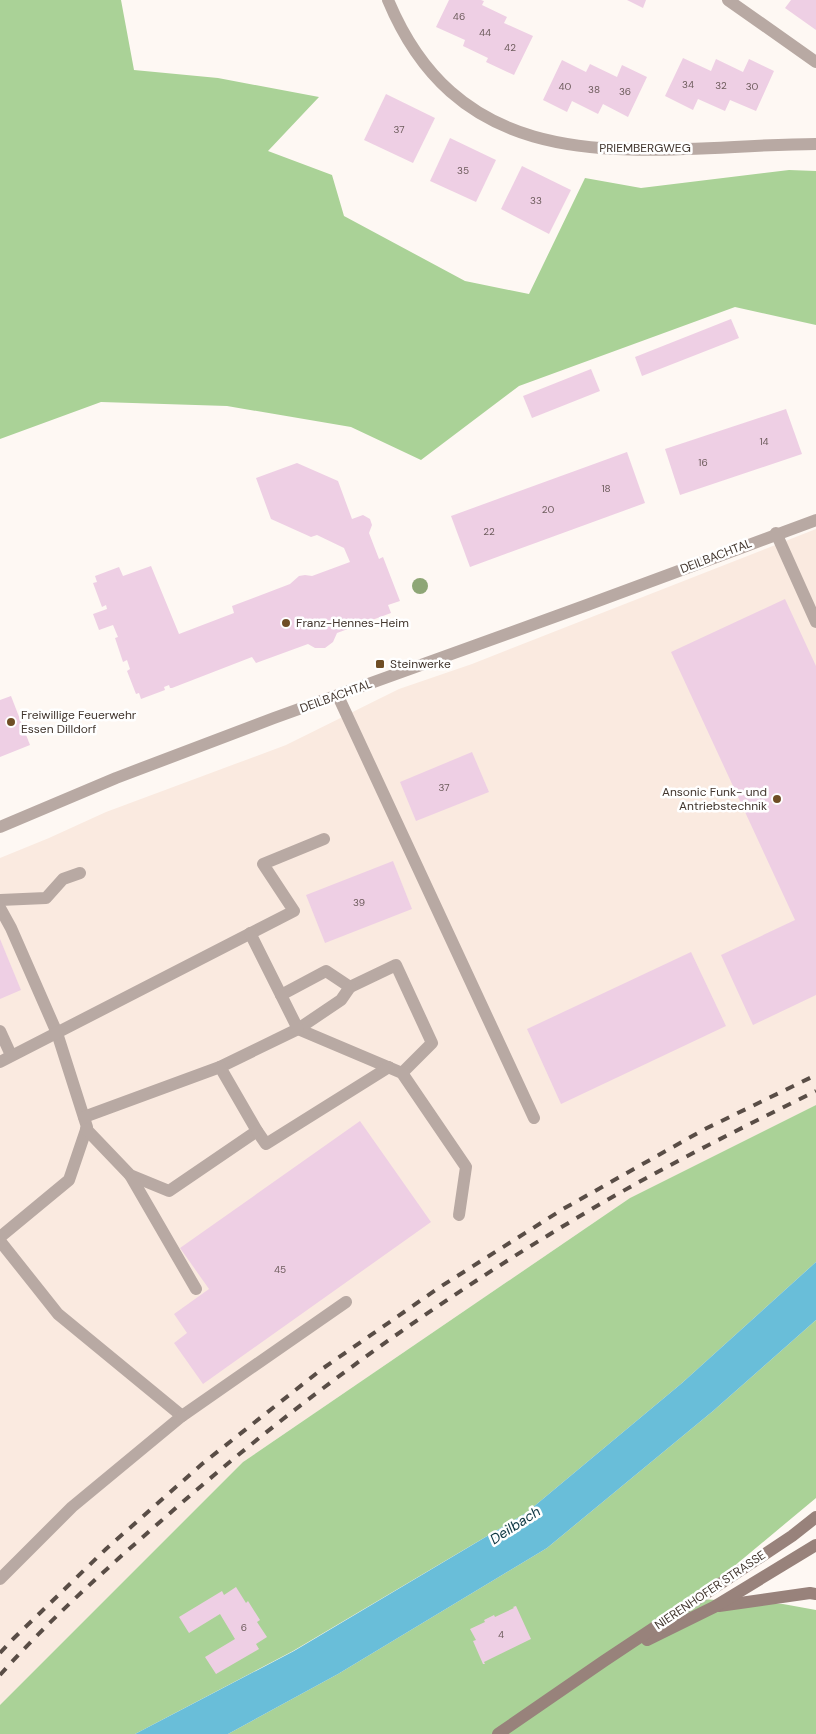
<svg xmlns="http://www.w3.org/2000/svg" width="816" height="1734" font-family="'DM Sans',sans-serif">
  <rect width="100%" height="100%" fill="#fef8f3"/>
  <polygon fill="#faeae0" points="816,529 816,1105 630,1198 243,1462 0,1705 0,858 49,838 106,812 286,745 399,689 472,664"/>
  <g fill="#aad297">
    <polygon points="0,0 121,0 134,70 218,78 319,97 268,151 332,175 344,216 465,281 529,294 585,178 641,188 789,170 816,171 816,325 735,307 519,386 421,460 351,427 227,406 101,402 0,439"/>
    <polygon points="816,1105 816,1262 682,1383 526,1513 293,1651 135,1734 0,1734 0,1705 243,1462 630,1198"/>
    <polygon points="816,1320 816,1498 697,1597 494,1734 228,1734 338,1674 547,1548 713,1411"/>
    <polygon points="700,1599 783,1604 816,1610 816,1734 502,1734"/>
  </g>
  <polygon fill="#69bed9" points="816,1262 816,1320 713,1411 547,1548 338,1674 228,1734 135,1734 294,1651 526,1513 682,1383"/>
  <g fill="#eecfe4">
    <polygon points="449,0 481,0 484,1 482,5 507,17 504,23 533,36 514,75 486,62 488,58 463,46 465,40 436,27"/>
    <polygon points="627,0 646,0 643,8"/>
    <polygon points="791,0 816,0 816,30 785,8"/>
    <polygon points="683,58 711,71 716,59 743,72 749,59 774,71 756,111 730,100 725,111 698,99 693,110 665,96"/>
    <polygon points="562,60 586,72 590,64 617,77 622,65 647,77 628,117 603,104 598,114 572,101 567,112 543,100"/>
    <polygon points="386,94 435,118 413,163 364,140"/>
    <polygon points="450,138 496,160 476,202 430,181"/>
    <polygon points="522,166 571,190 549,234 501,209"/>
    <polygon points="731,319 739,338 642,376 635,357"/>
    <polygon points="591,369 600,391 532,418 523,396"/>
    <polygon points="786,409 802,454 680,495 665,449"/>
    <polygon points="627,452 645,503 470,567 451,516"/>
    <polygon points="297,463 338,481 352,519 363,515 370,519 372,525 369,533 379,559 383,557 400,601 388,605 391,613 337,633 333,642 325,648 315,648 308,644 256,663 252,657 172,688 170,688 169,685 164,687 165,690 141,699 139,693 136,694 127,671 130,669 127,660 123,662 115,638 118,637 113,625 99,630 93,614 107,609 106,605 102,607 93,583 97,582 95,576 119,567 123,576 151,566 179,634 234,613 232,606 290,584 299,576 305,575 312,576 350,562 344,548 317,535 311,537 271,519 256,478"/>
    <polygon points="785,599 816,666 816,995 753,1025 721,955 795,920 671,652"/>
    <polygon points="11,696 30,745 0,757 0,700"/>
    <polygon points="472,752 489,792 416,821 400,782"/>
    <polygon points="393,861 412,909 325,943 306,895"/>
    <polygon points="0,939 21,990 0,999"/>
    <polygon points="691,952 726,1026 561,1104 527,1029"/>
    <polygon points="360,1121 431,1222 203,1384 174,1343 187,1333 174,1314 209,1289 180,1248"/>
    <polygon points="236,1587 246,1603 248,1601 260,1620 257,1622 267,1637 256,1644 259,1649 216,1674 205,1657 235,1639 220,1614 189,1633 179,1617 222,1591 224,1595"/>
    <polygon points="516,1606 531,1639 484,1662 485,1664 483,1664 473,1641 476,1640 470,1629 485,1622 484,1620 494,1615 495,1617 514,1608 513,1607"/>
  </g>
  <g fill="none" stroke-linecap="round" stroke-linejoin="round">
    <g stroke="#b8a9a3" stroke-width="12">
      <polyline points="728,0 816,62"/>
      <polyline points="776,533 816,622"/>
      <polyline points="338,696 534,1118"/>
      <polyline points="0,900 46,898 63,879 80,873"/>
      <polyline points="0,908 11,928 57,1033 87,1127 69,1180 0,1237"/>
      <polyline points="281,995 326,971 350,987 396,965 432,1043 402,1073"/>
      <polyline points="298,1029 402,1073 466,1167 459,1215"/>
      <polyline points="298,1029 341,1000 350,987"/>
      <polyline points="0,1031 11,1055"/>
      <polyline points="0,1062 294,911 263,864 324,839"/>
      <polyline points="220,1067 298,1029 250,933"/>
      <polyline points="84,1117 220,1067 257,1131 169,1191 130,1175 86,1129"/>
      <polyline points="257,1131 266,1144 389,1067"/>
      <polyline points="130,1175 196,1289"/>
      <polyline points="0,1241 58,1314 182,1416 72,1507 0,1579"/>
      <polyline points="182,1416 346,1302"/>
    </g>
    <path stroke="#b8a9a3" stroke-width="12" d="M388 0C468 192 650 145 816 144"/>
    <polyline stroke="#b8a9a3" stroke-width="12" points="0,827 116,778 274,718 587,605 816,520"/>
    <g stroke="#98827b" stroke-width="12">
      <polyline points="719,1606 810,1593 816,1594"/>
      <polyline points="647,1640 714,1607 816,1545"/>
      <polyline points="498,1734 604,1661 792,1536 816,1517"/>
    </g>
    <g stroke="#594d46" stroke-width="4" stroke-dasharray="9 9" stroke-linecap="butt">
      <polyline points="0,1653 13,1639 106,1549 202,1464 322,1369 440,1287 563,1209 703,1130 816,1075"/>
      <path d="M0 1675C49 1620 105 1570 161 1521 288 1408 425 1309 570 1222 649 1174 733 1132 816 1091"/>
    </g>
  </g>
  <circle fill="#8ea676" cx="420" cy="586" r="8"/>
  <g fill="#6f4e25" stroke="#fff" stroke-width="2">
    <circle cx="286" cy="623" r="5"/>
    <rect x="375" y="659" width="10" height="10" rx="2.5"/>
    <circle cx="11" cy="722" r="5"/>
    <circle cx="777" cy="799" r="5"/>
  </g>
  <g text-anchor="middle" stroke-width="5" stroke-linejoin="round" paint-order="stroke">
    <g font-size="10" fill="#6d5c5c">
      <text x="459" y="20">46</text>
      <text x="485" y="36">44</text>
      <text x="510" y="51">42</text>
      <text x="688" y="88">34</text>
      <text x="721" y="89">32</text>
      <text x="565" y="90">40</text>
      <text x="752" y="90">30</text>
      <text x="594" y="93">38</text>
      <text x="625" y="95">36</text>
      <text x="399" y="133">37</text>
      <text x="463" y="174">35</text>
      <text x="536" y="204">33</text>
      <text x="764" y="445">14</text>
      <text x="703" y="466">16</text>
      <text x="606" y="492">18</text>
      <text x="548" y="513">20</text>
      <text x="489" y="535">22</text>
      <text x="444" y="791">37</text>
      <text x="359" y="906">39</text>
      <text x="280" y="1273">45</text>
      <text x="244" y="1631">6</text>
      <text x="501" y="1638">4</text>
    </g>
    <g font-size="12" fill="#42362e" stroke="#fff">
      <text x="645" y="152">PRIEMBERGWEG</text>
      <text transform="translate(716 556) rotate(-21)" y="4">DEILBACHTAL</text>
      <text transform="translate(336 696) rotate(-20)" y="4">DEILBACHTAL</text>
      <text transform="translate(710 1590) rotate(-34)" y="4">NIERENHOFER STRASSE</text>
    </g>
    <g font-size="12" fill="#42362e" stroke="#fff" text-anchor="start">
      <text x="296" y="627">Franz-Hennes-Heim</text>
      <text x="390" y="668">Steinwerke</text>
      <text x="21" y="719">Freiwillige Feuerwehr<tspan x="21" dy="14">Essen Dilldorf</tspan></text>
      <text x="767" y="796" text-anchor="end">Ansonic Funk- und<tspan x="767" dy="14">Antriebstechnik</tspan></text>
    </g>
    <g font-size="14" font-style="italic" fill="#0c3541" stroke="#fff">
      <text transform="translate(515 1525) rotate(-33)" y="5">Deilbach</text>
    </g>
  </g>
</svg>
